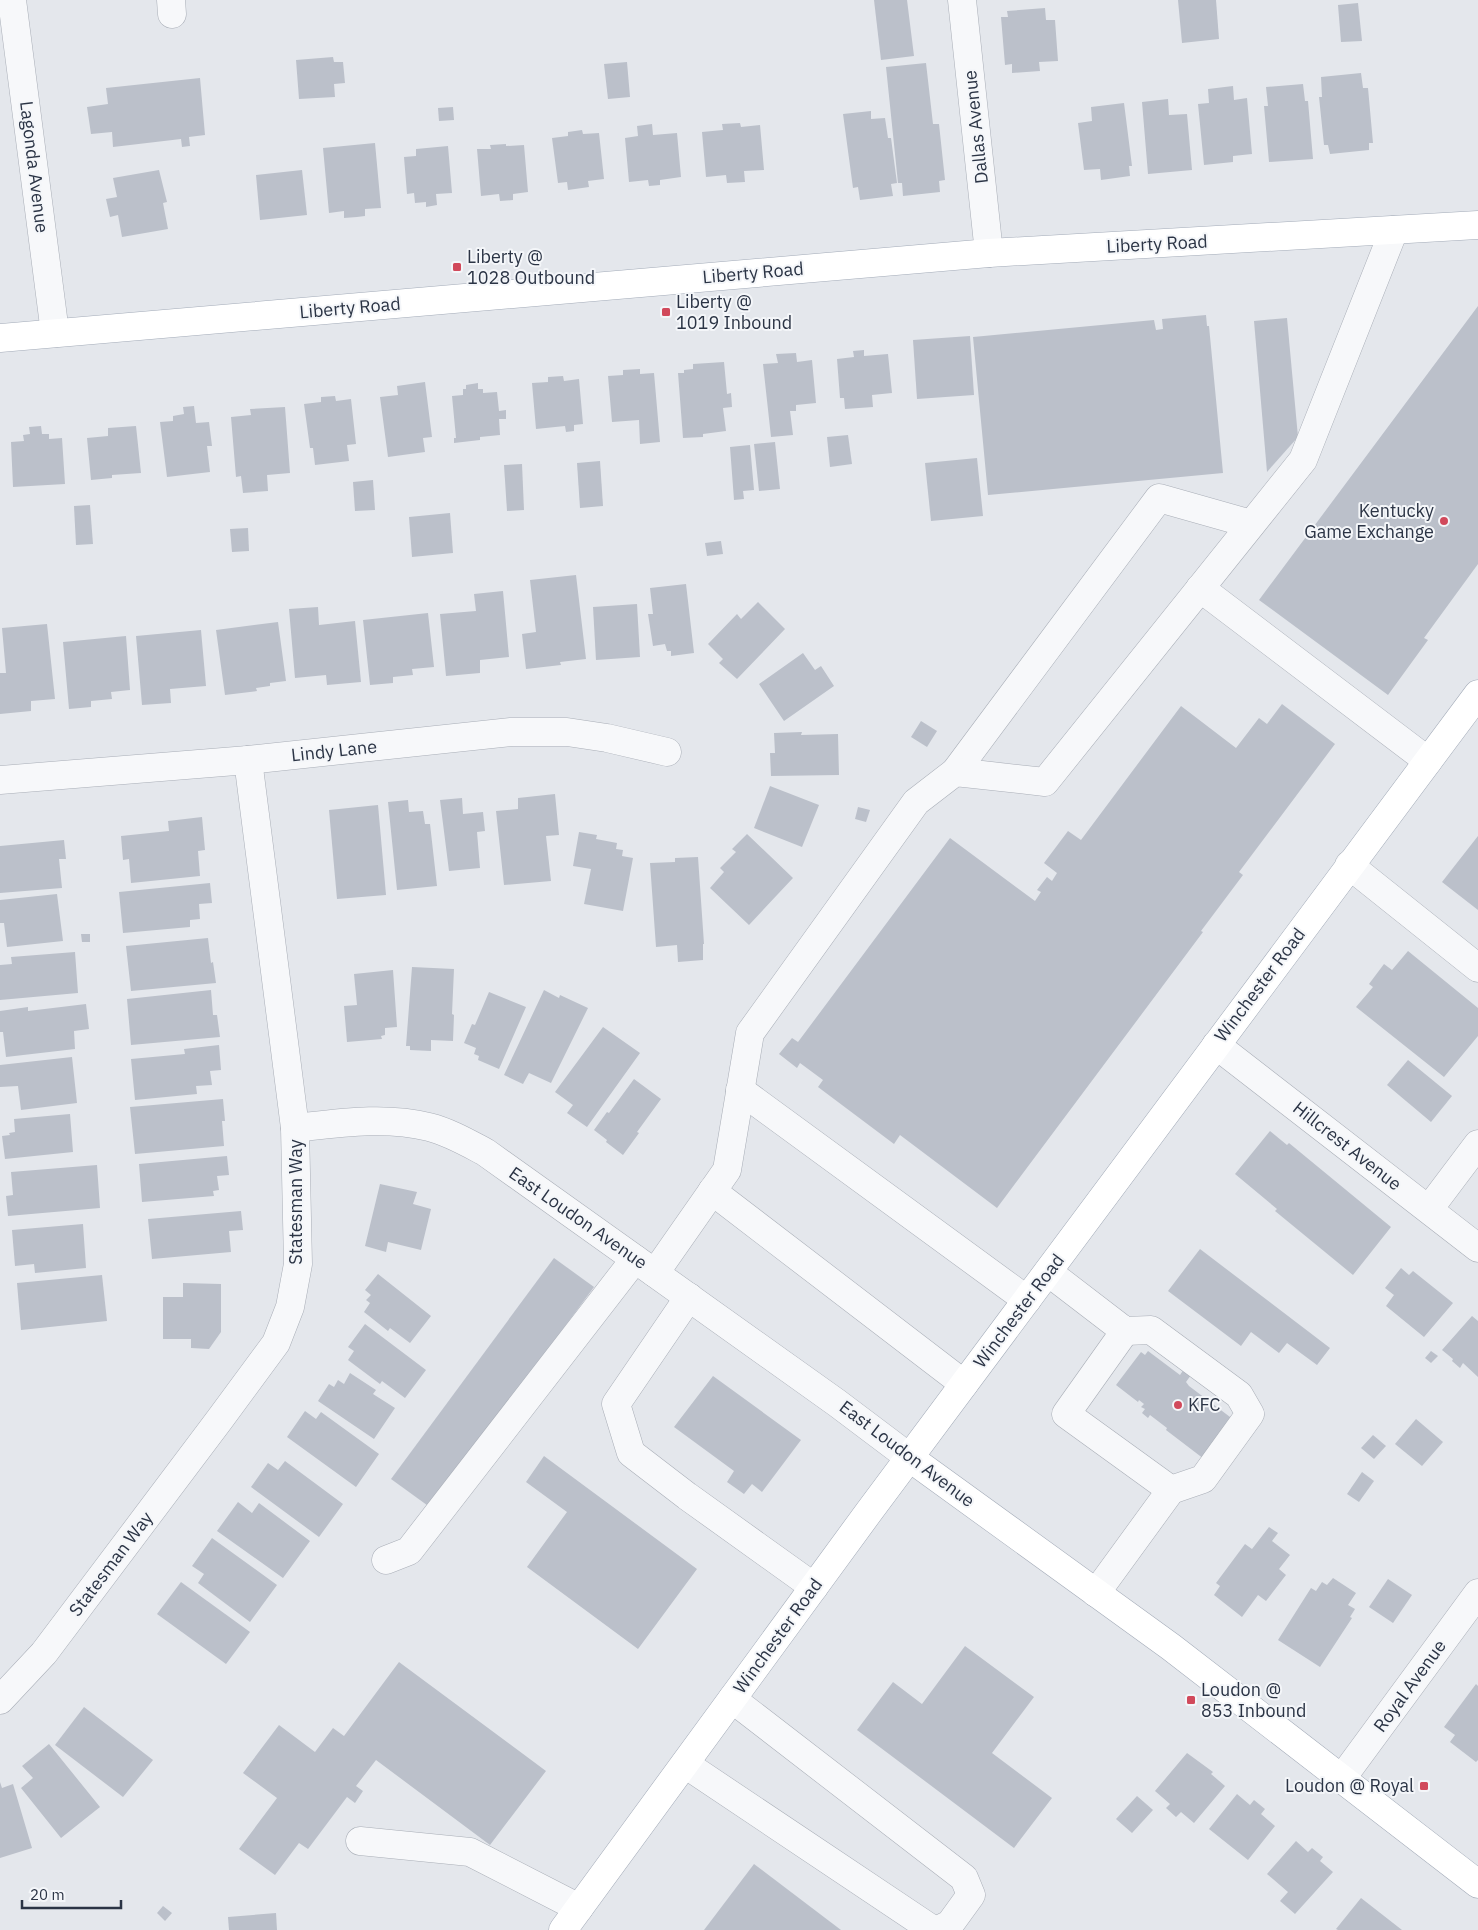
<svg xmlns="http://www.w3.org/2000/svg" width="1478" height="1930" font-family="'IBM Plex Sans',sans-serif">
  <rect width="100%" height="100%" fill="#e4e7ec"/>
  <g fill="#bbc0ca">
    <polygon points="874,0 907,0 914,56 881,60"/>
    <polygon points="1178,0 1216,0 1219,39 1182,43"/>
    <polygon points="1358,3 1362,41 1341,42 1338,5"/>
    <polygon points="1045,8 1046,20 1055,20 1058,61 1039,62 1040,71 1012,73 1012,64 1005,65 1001,17 1008,17 1007,11"/>
    <polygon points="333,57 334,62 343,62 345,83 334,84 335,97 299,99 296,60"/>
    <polygon points="627,62 630,97 608,99 604,64"/>
    <polygon points="926,63 933,124 939,124 945,180 939,181 940,192 903,196 902,183 898,183 886,67"/>
    <polygon points="1361,73 1363,88 1368,88 1373,143 1369,143 1369,150 1330,154 1328,145 1324,145 1319,97 1322,97 1321,77"/>
    <polygon points="200,78 205,135 189,137 190,146 182,147 181,139 113,147 112,132 91,134 87,107 108,104 106,88"/>
    <polygon points="1303,84 1305,101 1308,101 1313,159 1269,162 1264,106 1268,106 1266,87"/>
    <polygon points="1233,86 1234,100 1247,98 1252,154 1233,156 1233,162 1204,165 1198,104 1209,103 1208,89"/>
    <polygon points="1168,99 1169,115 1187,114 1192,170 1148,174 1142,102"/>
    <polygon points="1124,103 1132,166 1129,166 1130,176 1101,180 1100,169 1084,170 1078,123 1092,121 1091,107"/>
    <polygon points="453,107 454,120 439,121 438,108"/>
    <polygon points="871,111 871,119 885,118 888,138 891,138 897,183 891,184 893,196 860,200 858,187 853,188 843,114"/>
    <polygon points="740,123 741,127 760,125 764,170 744,171 745,182 727,183 726,175 706,177 702,132 723,130 722,124"/>
    <polygon points="652,124 653,135 677,133 681,177 660,180 660,185 649,186 648,180 629,182 625,138 638,136 637,126"/>
    <polygon points="582,130 583,134 599,133 604,179 588,181 589,187 568,190 567,182 558,183 552,138 568,136 568,132"/>
    <polygon points="375,143 381,208 365,209 365,216 357,217 344,218 344,211 329,213 323,148"/>
    <polygon points="506,144 506,146 524,145 528,192 513,194 513,200 500,201 499,194 481,196 477,149 491,149 490,145"/>
    <polygon points="448,146 452,193 436,194 437,205 426,207 426,202 415,203 414,193 407,194 404,157 416,156 416,149"/>
    <polygon points="159,170 167,202 163,203 168,229 122,237 118,215 110,217 106,199 117,197 113,178"/>
    <polygon points="302,170 307,215 260,220 256,175"/>
    <polygon points="1478,306 1478,564 1424,638 1428,640 1388,695 1259,600"/>
    <polygon points="1206,315 1207,326 1209,326 1223,473 988,495 973,337 1154,320 1156,330 1163,329 1162,319"/>
    <polygon points="1287,318 1298,437 1267,472 1254,321"/>
    <polygon points="970,336 974,395 917,399 913,340"/>
    <polygon points="864,350 864,356 888,354 892,393 872,395 873,407 845,409 844,398 840,398 837,359 854,357 853,351"/>
    <polygon points="796,353 797,362 812,360 816,403 796,405 796,411 790,411 793,435 771,437 763,364 778,363 776,354"/>
    <polygon points="724,362 727,394 731,393 732,407 723,408 726,431 703,434 703,437 683,438 678,373 684,373 684,370 693,369 693,364"/>
    <polygon points="640,369 640,374 654,373 660,442 640,444 639,420 612,422 608,376 623,375 623,370"/>
    <polygon points="563,376 564,381 579,379 583,424 574,425 574,431 566,432 565,426 536,429 532,383 548,382 548,377"/>
    <polygon points="425,382 432,437 423,438 425,452 388,457 380,397 398,395 397,386"/>
    <polygon points="478,383 478,389 483,389 483,393 497,392 499,411 506,410 506,419 499,419 500,435 480,437 480,440 454,443 454,438 456,438 452,396 463,395 463,389 466,389 466,385"/>
    <polygon points="335,396 336,401 351,399 356,444 347,445 349,461 315,465 313,448 310,448 304,404 321,402 321,397"/>
    <polygon points="194,406 196,423 209,422 212,446 207,446 210,472 167,477 160,422 173,421 173,416 184,414 183,407"/>
    <polygon points="285,407 290,473 267,475 268,491 243,493 241,476 236,477 231,417 251,415 250,409"/>
    <polygon points="41,426 42,434 49,434 49,439 62,438 65,484 13,487 11,442 24,441 23,435 30,434 29,427"/>
    <polygon points="136,426 141,473 112,475 112,478 91,480 87,438 108,436 108,428"/>
    <polygon points="848,435 852,464 830,467 827,437"/>
    <polygon points="775,442 780,489 759,491 754,444"/>
    <polygon points="750,445 754,490 743,491 744,499 734,500 730,447"/>
    <polygon points="977,458 983,516 931,521 925,463"/>
    <polygon points="600,461 603,506 580,508 577,463"/>
    <polygon points="522,464 524,510 507,511 504,465"/>
    <polygon points="373,480 375,510 355,511 353,482"/>
    <polygon points="90,505 93,544 76,545 74,506"/>
    <polygon points="450,513 453,553 412,557 409,517"/>
    <polygon points="248,528 249,551 232,552 230,529"/>
    <polygon points="721,541 723,554 707,556 705,543"/>
    <polygon points="576,575 586,659 560,662 561,665 526,669 522,634 536,632 530,580"/>
    <polygon points="686,584 694,653 671,656 671,651 667,651 665,644 653,646 648,614 653,614 650,588"/>
    <polygon points="503,591 509,657 480,660 480,673 446,676 440,614 476,611 474,594"/>
    <polygon points="758,602 785,629 737,679 719,663 723,659 708,644 737,614 741,619"/>
    <polygon points="637,604 640,657 596,660 593,607"/>
    <polygon points="318,607 319,625 355,621 361,682 327,685 326,675 295,678 289,609"/>
    <polygon points="428,613 434,667 412,669 413,675 393,677 393,683 370,685 363,620"/>
    <polygon points="278,622 286,681 270,683 270,686 256,688 257,691 225,695 216,630"/>
    <polygon points="47,624 55,699 31,701 31,711 0,714 0,673 6,673 2,628"/>
    <polygon points="201,630 206,686 170,689 171,703 142,705 136,636"/>
    <polygon points="126,636 130,690 111,692 112,699 91,701 91,707 69,709 63,642"/>
    <polygon points="803,653 815,670 821,666 834,686 784,721 759,684"/>
    <polygon points="1282,704 1335,744 1239,872 1243,875 1201,931 1203,932 997,1208 900,1135 894,1144 818,1087 823,1080 800,1063 797,1068 779,1054 792,1038 798,1042 950,838 1035,901 1041,892 1037,890 1047,877 1052,881 1057,873 1044,863 1068,831 1081,840 1181,706 1236,748 1259,718 1267,724"/>
    <polygon points="921,721 937,731 927,747 911,737"/>
    <polygon points="802,732 801,735 838,734 839,775 771,776 770,753 775,753 774,733"/>
    <polygon points="770,786 819,805 802,847 754,828"/>
    <polygon points="555,794 559,835 546,836 551,881 504,885 496,811 518,809 518,798"/>
    <polygon points="462,798 463,814 483,812 485,831 477,832 480,868 449,871 440,800"/>
    <polygon points="408,800 409,812 423,811 425,824 430,824 437,886 397,890 388,802"/>
    <polygon points="378,805 386,895 337,899 329,810"/>
    <polygon points="858,807 870,810 866,822 855,819"/>
    <polygon points="202,817 205,850 198,851 200,876 131,883 129,859 123,860 121,836 169,831 168,821"/>
    <polygon points="579,832 597,835 596,839 617,843 616,849 623,850 622,856 633,858 623,911 584,904 591,869 573,866"/>
    <polygon points="747,834 793,878 749,925 710,888 724,872 720,868 736,852 732,849"/>
    <polygon points="1478,836 1478,910 1442,882"/>
    <polygon points="64,840 66,859 59,859 62,888 0,893 0,846"/>
    <polygon points="698,857 704,944 703,944 703,960 678,962 677,945 656,947 650,863 675,862 675,858"/>
    <polygon points="210,883 212,903 199,904 200,919 190,920 190,927 123,933 119,892"/>
    <polygon points="57,894 63,941 7,947 4,923 0,923 0,900"/>
    <polygon points="81,934 90,934 90,942 82,942"/>
    <polygon points="208,938 211,963 213,962 216,983 131,991 126,946"/>
    <polygon points="1408,951 1478,1008 1478,1036 1444,1077 1356,1007 1373,987 1369,984 1384,964 1392,970"/>
    <polygon points="75,952 78,993 0,1000 0,965 12,964 11,957"/>
    <polygon points="412,967 454,969 452,1014 454,1015 453,1041 431,1040 431,1051 410,1050 410,1046 406,1046"/>
    <polygon points="393,970 397,1027 385,1028 385,1035 381,1036 382,1039 347,1042 344,1006 357,1005 354,974"/>
    <polygon points="211,990 213,1015 217,1015 220,1037 131,1045 127,999"/>
    <polygon points="544,990 559,998 560,995 588,1008 551,1083 529,1073 523,1084 504,1075"/>
    <polygon points="489,992 526,1007 499,1069 478,1060 479,1056 474,1054 476,1048 464,1043 472,1024 475,1025"/>
    <polygon points="86,1004 89,1029 74,1031 75,1049 6,1057 3,1032 0,1032 0,1011 28,1007 28,1011"/>
    <polygon points="603,1027 640,1053 587,1127 567,1113 573,1105 555,1092"/>
    <polygon points="219,1045 221,1070 210,1071 212,1085 196,1086 197,1094 135,1100 131,1059 185,1054 184,1049"/>
    <polygon points="72,1057 77,1103 21,1110 18,1086 0,1087 0,1065"/>
    <polygon points="1408,1060 1452,1096 1431,1122 1387,1085"/>
    <polygon points="634,1079 661,1099 637,1132 639,1133 623,1155 606,1142 607,1140 594,1130 607,1112 609,1113"/>
    <polygon points="223,1099 225,1121 222,1121 224,1146 135,1154 130,1107"/>
    <polygon points="70,1114 73,1152 5,1159 2,1136 10,1135 9,1133 15,1132 14,1119"/>
    <polygon points="1270,1131 1287,1145 1289,1143 1391,1227 1353,1275 1275,1211 1277,1209 1235,1174"/>
    <polygon points="227,1156 229,1175 217,1176 219,1190 213,1191 214,1196 142,1202 139,1164"/>
    <polygon points="97,1165 100,1208 8,1216 6,1196 13,1195 11,1172"/>
    <polygon points="380,1184 417,1192 413,1204 431,1209 421,1250 388,1242 386,1252 365,1246"/>
    <polygon points="241,1211 243,1230 229,1231 231,1252 152,1259 148,1219"/>
    <polygon points="83,1224 86,1268 35,1273 34,1264 15,1266 12,1230"/>
    <polygon points="1200,1249 1330,1348 1317,1365 1287,1343 1279,1353 1251,1332 1241,1346 1168,1291"/>
    <polygon points="554,1258 594,1287 431,1508 391,1479"/>
    <polygon points="1401,1268 1409,1275 1413,1271 1453,1303 1424,1337 1386,1306 1394,1295 1385,1288"/>
    <polygon points="378,1274 431,1316 410,1343 390,1328 388,1331 364,1312 370,1303 366,1300 371,1295 365,1290"/>
    <polygon points="102,1275 107,1321 21,1330 17,1283"/>
    <polygon points="183,1283 221,1284 221,1332 209,1349 191,1348 191,1339 163,1339 163,1297 183,1297"/>
    <polygon points="1472,1316 1478,1321 1478,1377 1463,1363 1460,1368 1452,1361 1453,1359 1442,1350"/>
    <polygon points="365,1324 426,1370 405,1398 382,1381 380,1384 348,1360 354,1351 348,1347"/>
    <polygon points="1148,1351 1180,1375 1184,1369 1191,1375 1186,1382 1189,1386 1234,1420 1204,1459 1166,1430 1167,1428 1150,1415 1148,1418 1142,1413 1145,1409 1141,1407 1144,1404 1139,1400 1138,1402 1116,1385 1141,1352 1145,1355"/>
    <polygon points="1431,1351 1438,1356 1431,1363 1425,1358"/>
    <polygon points="350,1373 376,1390 373,1394 395,1408 374,1439 318,1401 329,1384 334,1387 338,1380 344,1384"/>
    <polygon points="713,1376 801,1440 762,1492 752,1484 744,1494 727,1482 734,1471 674,1427"/>
    <polygon points="305,1411 316,1419 321,1412 379,1454 356,1487 287,1437"/>
    <polygon points="1416,1419 1443,1442 1422,1466 1395,1444"/>
    <polygon points="1373,1435 1386,1446 1374,1459 1361,1448"/>
    <polygon points="544,1456 697,1569 638,1649 527,1567 567,1512 526,1482"/>
    <polygon points="285,1461 343,1504 319,1537 251,1487 268,1463 278,1470"/>
    <polygon points="1362,1472 1374,1481 1359,1502 1347,1494"/>
    <polygon points="238,1502 252,1513 259,1503 310,1541 283,1578 217,1531"/>
    <polygon points="1269,1527 1278,1533 1272,1541 1290,1555 1279,1569 1286,1575 1266,1601 1258,1595 1242,1617 1214,1595 1220,1586 1216,1583 1245,1544 1252,1549"/>
    <polygon points="212,1538 277,1585 250,1622 198,1583 204,1574 192,1566"/>
    <polygon points="1333,1578 1356,1593 1348,1605 1355,1609 1350,1617 1352,1618 1320,1667 1278,1640 1311,1588 1316,1591 1322,1582 1327,1585"/>
    <polygon points="1388,1579 1412,1595 1393,1623 1369,1607"/>
    <polygon points="181,1582 250,1632 226,1664 157,1614"/>
    <polygon points="965,1646 1034,1697 992,1753 1052,1798 1014,1848 857,1730 893,1682 922,1704"/>
    <polygon points="399,1662 546,1771 490,1845 376,1760 356,1786 363,1791 355,1803 347,1797 308,1849 299,1843 275,1875 239,1849 277,1798 243,1773 279,1725 315,1752 333,1728 344,1736"/>
    <polygon points="1476,1684 1478,1686 1478,1760 1476,1762 1450,1742 1455,1735 1444,1727"/>
    <polygon points="84,1707 153,1760 123,1797 55,1745"/>
    <polygon points="49,1744 100,1807 61,1838 21,1788 33,1778 22,1766"/>
    <polygon points="1187,1753 1213,1772 1211,1774 1225,1786 1194,1823 1181,1812 1176,1817 1166,1808 1170,1804 1155,1791"/>
    <polygon points="0,1782 2,1788 13,1784 32,1848 0,1858"/>
    <polygon points="1237,1794 1250,1805 1254,1800 1265,1809 1261,1814 1275,1826 1248,1860 1209,1829"/>
    <polygon points="1137,1796 1153,1810 1132,1833 1116,1819"/>
    <polygon points="1296,1841 1308,1852 1312,1848 1323,1857 1320,1861 1333,1872 1295,1914 1280,1901 1288,1892 1267,1874"/>
    <polygon points="754,1864 841,1930 704,1930"/>
    <polygon points="1361,1898 1402,1930 1338,1930 1336,1929"/>
    <polygon points="163,1906 172,1913 165,1921 157,1913"/>
    <polygon points="276,1913 277,1930 229,1930 228,1917"/>
  </g>
  <g fill="none" stroke-linecap="round" stroke-linejoin="round">
    <defs>
      <g id="minor">
        <polyline points="12,0 55,333"/>
        <polyline points="171,0 172,14"/>
        <polyline points="962,0 989,253"/>
        <polyline points="1200,588 1428,761"/>
        <polyline points="955,772 1159,498 1251,524"/>
        <polyline points="0,780 248,760 511,732 567,732 607,738 667,752"/>
        <polyline points="1349,865 1478,968"/>
        <polyline points="1216,1045 1478,1248"/>
        <polyline points="740,1090 1027,1300"/>
        <path d="M295 1128C340 1123 385 1116 429 1127 449 1132 468 1143 485 1152L837 1403 910 1458"/>
        <polyline points="712,1191 964,1384"/>
        <polyline points="1429,1209 1478,1144"/>
        <polyline points="1048,1272 1125,1331 1151,1330 1239,1395 1250,1414 1203,1479 1171,1490"/>
        <polyline points="655,1273 727,1170 750,1033 916,802 955,772 1045,782 1303,460 1394,230"/>
        <polyline points="689,1297 616,1404 631,1453 687,1496 814,1587"/>
        <polyline points="386,1560 409,1551 635,1259"/>
        <polyline points="1096,1593 1171,1490 1066,1414 1125,1331"/>
        <polyline points="732,1699 964,1878 971,1895 950,1924 938,1930"/>
        <polyline points="0,1700 44,1653 220,1419 276,1343 290,1307 298,1264 295,1128 248,760"/>
        <polyline points="685,1764 933,1930"/>
        <polyline points="1342,1778 1478,1593"/>
        <polyline points="360,1841 470,1852 579,1908"/>
      </g>
      <g id="major">
        <polyline points="0,338 989,253 1478,225"/>
        <polyline points="910,1458 1171,1647 1478,1884"/>
        <polyline points="563,1930 868,1513 1478,694"/>
      </g>
    </defs>
    <use href="#minor" stroke="#a9aeb7" stroke-width="29"/>
    <use href="#major" stroke="#a3abb8" stroke-width="29"/>
    <use href="#minor" stroke="#f7f8fa" stroke-width="28"/>
    <use href="#major" stroke="#fff" stroke-width="28"/>
  </g>
  <g fill="#d1495b" stroke="#f4f6f9" stroke-width="2">
    <rect x="452" y="262" width="10" height="10" rx="2.5"/>
    <rect x="661" y="307" width="10" height="10" rx="2.5"/>
    <circle cx="1444" cy="521" r="5"/>
    <circle cx="1178" cy="1405" r="5"/>
    <rect x="1186" y="1695" width="10" height="10" rx="2.5"/>
    <rect x="1419" y="1781" width="10" height="10" rx="2.5"/>
  </g>
  <g text-anchor="middle" stroke-width="4" stroke-linejoin="round" paint-order="stroke">
    <g font-size="18" fill="#2b3445" stroke="#f4f6f9">
      <text transform="translate(976 127) rotate(-96)" y="6">Dallas Avenue</text>
      <text transform="translate(34 167) rotate(83)" y="6">Lagonda Avenue</text>
      <text transform="translate(1157 244) rotate(-3)" y="6">Liberty Road</text>
      <text transform="translate(753 273) rotate(-5)" y="6">Liberty Road</text>
      <text transform="translate(350 308) rotate(-5)" y="6">Liberty Road</text>
      <text transform="translate(334 751) rotate(-6)" y="6">Lindy Lane</text>
      <text transform="translate(1260 985) rotate(-53)" y="6">Winchester Road</text>
      <text transform="translate(1347 1146) rotate(38)" y="6">Hillcrest Avenue</text>
      <text transform="translate(296 1202) rotate(-90)" y="6">Statesman Way</text>
      <text transform="translate(578 1218) rotate(35)" y="6">East Loudon Avenue</text>
      <text transform="translate(1019 1311) rotate(-53)" y="6">Winchester Road</text>
      <text transform="translate(907 1454) rotate(37)" y="6">East Loudon Avenue</text>
      <text transform="translate(111 1564) rotate(-53)" y="6">Statesman Way</text>
      <text transform="translate(778 1636) rotate(-54)" y="6">Winchester Road</text>
      <text transform="translate(1410 1686) rotate(-54)" y="6">Royal Avenue</text>
    </g>
    <g font-size="18" fill="#2b3445" stroke="#f4f6f9" text-anchor="start">
      <text x="467" y="263">Liberty @<tspan x="467" dy="21">1028 Outbound</tspan></text>
      <text x="676" y="308">Liberty @<tspan x="676" dy="21">1019 Inbound</tspan></text>
      <text x="1434" y="517" text-anchor="end">Kentucky<tspan x="1434" dy="21">Game Exchange</tspan></text>
      <text x="1188" y="1411">KFC</text>
      <text x="1201" y="1696">Loudon @<tspan x="1201" dy="21">853 Inbound</tspan></text>
      <text x="1414" y="1792" text-anchor="end">Loudon @ Royal</text>
    </g>
  </g>
  <path d="M22 1900v8h99v-8" fill="none" stroke="#2b3445" stroke-width="2.5"/>
  <text x="30" y="1900" font-size="15" fill="#2b3445" stroke="#f4f6f9" stroke-width="4" paint-order="stroke">20 m</text>
</svg>
